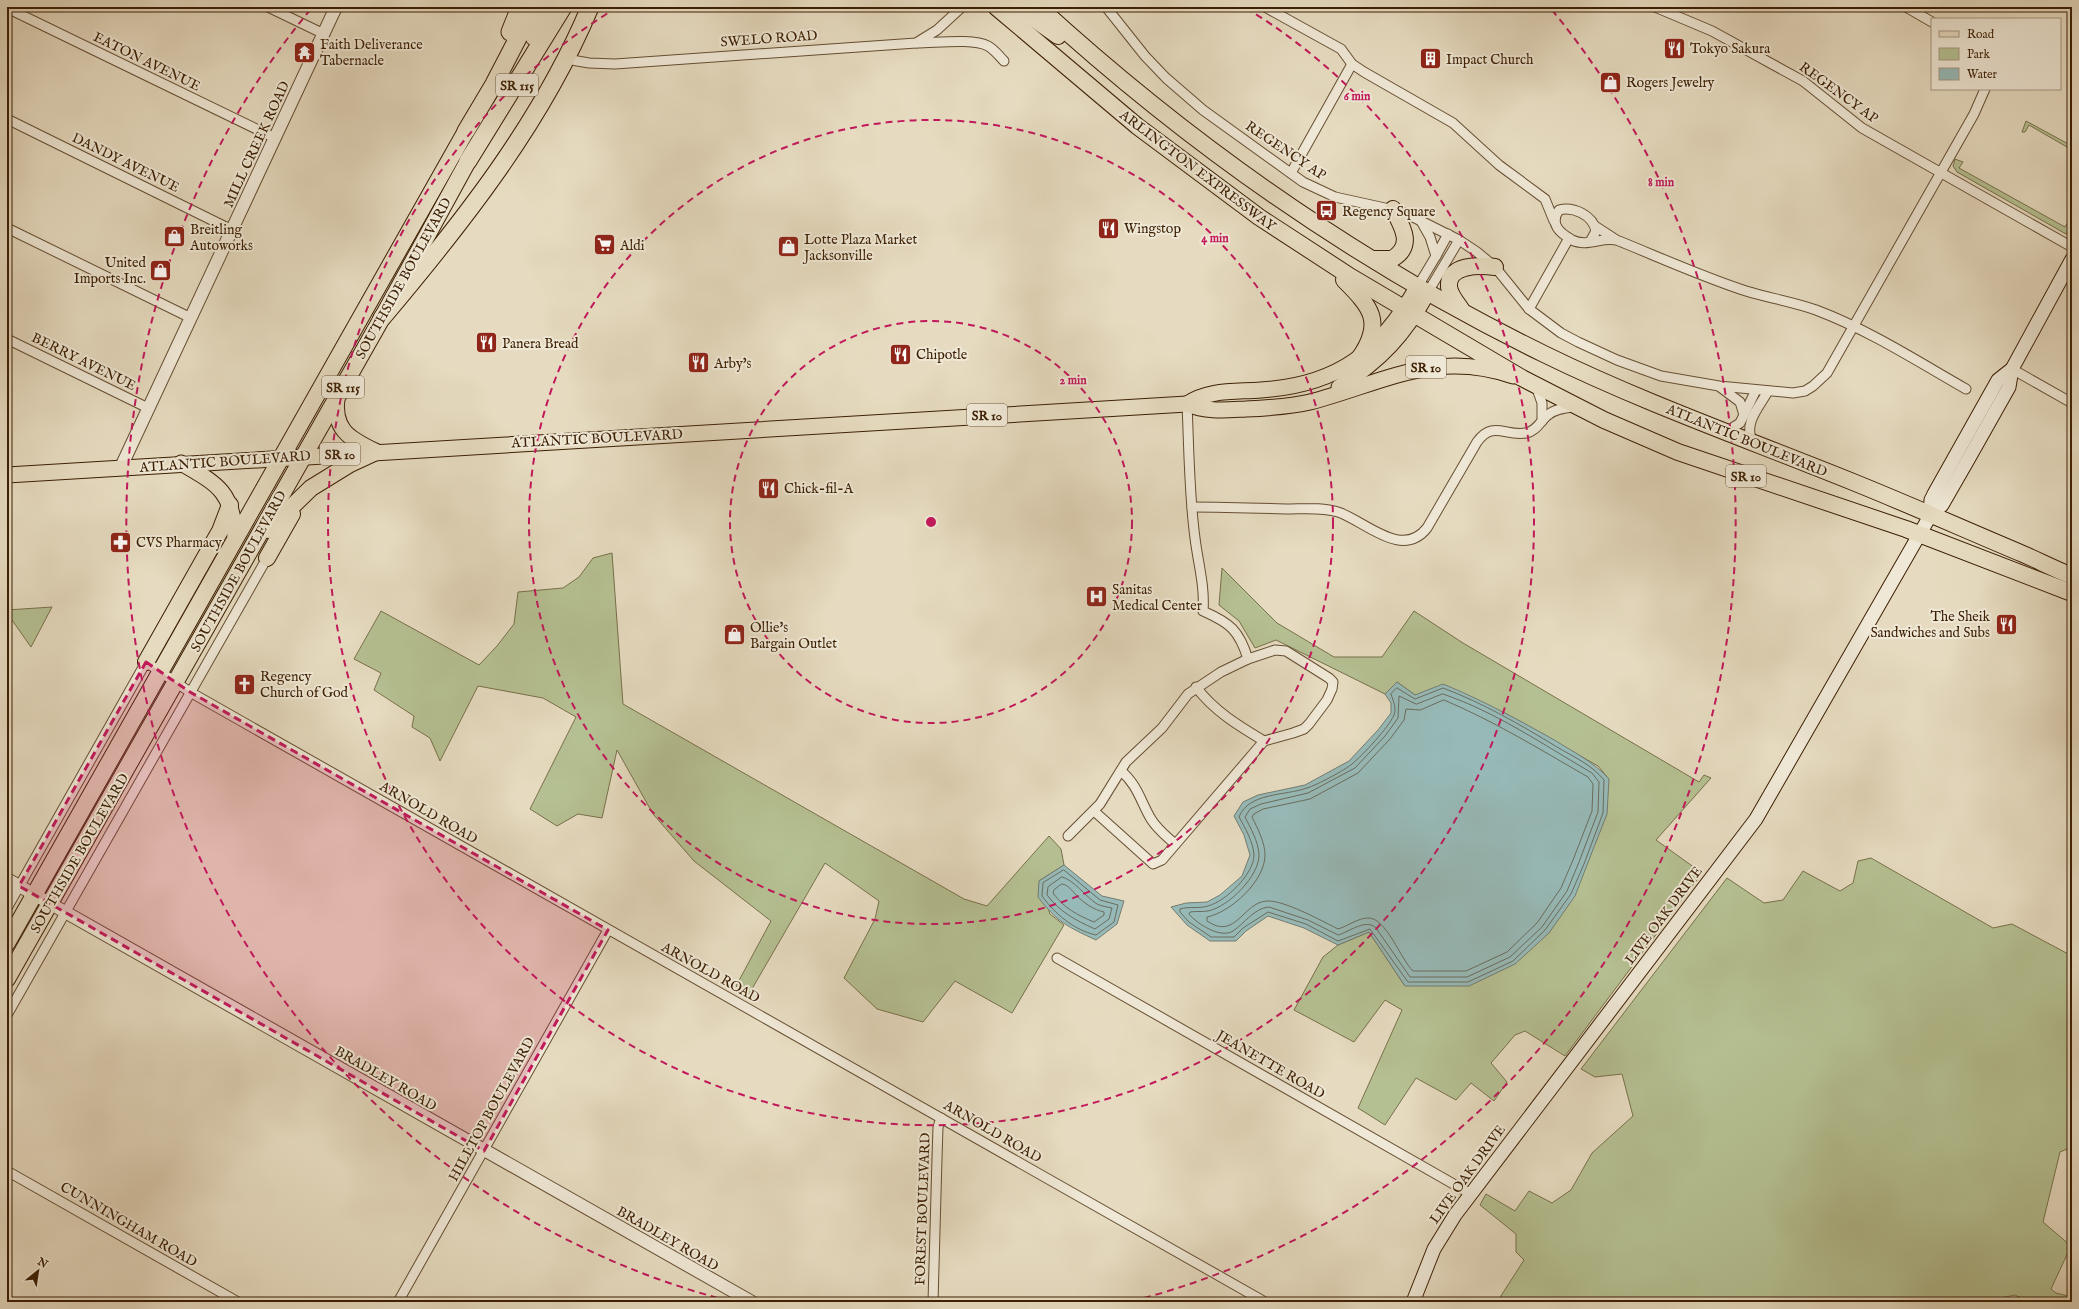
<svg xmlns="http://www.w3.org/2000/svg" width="2079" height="1309" font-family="'IM FELL English',serif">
  <rect width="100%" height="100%" fill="#e6dbc0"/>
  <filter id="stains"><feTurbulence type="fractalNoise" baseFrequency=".005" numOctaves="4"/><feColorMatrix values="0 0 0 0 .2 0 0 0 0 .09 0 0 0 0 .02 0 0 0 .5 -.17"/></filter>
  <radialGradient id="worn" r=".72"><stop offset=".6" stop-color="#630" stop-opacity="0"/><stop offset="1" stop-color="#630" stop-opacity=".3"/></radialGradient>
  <g fill="#b5c092" stroke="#78704a">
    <polygon points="2026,121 2072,146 2072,150 2029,125 2025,132 2022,132"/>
    <polygon points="1955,159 1963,162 1959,168 2065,227 2072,215 2072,224 2066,234 1957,172 1953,166"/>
    <polygon points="612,553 623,704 964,899 987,906 1049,836 1061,849 1064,865 1039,881 1050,914 1064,925 1012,1013 955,981 923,1022 877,1009 844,978 875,919 879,901 825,863 749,994 736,986 771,921 694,861 653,814 617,750 602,818 578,814 557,826 530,809 576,717 543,698 478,686 440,761 430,738 412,727 414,716 374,690 381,673 354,659 381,611 479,665 497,646 514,624 518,592 563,588 579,577 593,558"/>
    <polygon points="1222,568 1277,623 1334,657 1382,657 1414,611 1463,643 1699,782 1704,775 1711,778 1656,840 1702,873 1565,1056 1525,1031 1515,1035 1491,1063 1507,1082 1494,1101 1471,1083 1456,1100 1416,1078 1385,1125 1358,1108 1402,1010 1385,1000 1354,1042 1294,1010 1323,957 1338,945 1369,932 1405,986 1608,778 1598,766 1503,712 1415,695 1397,682 1385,694 1276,640 1255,648 1239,621 1219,605"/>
    <polygon points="52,607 31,647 7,613 7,610"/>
    <polygon points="1871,858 1993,928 2012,924 2072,956 2072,1147 2060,1152 2043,1222 2071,1246 2051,1289 2056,1293 2072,1297 2072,1302 2030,1302 2015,1295 1982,1302 1497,1302 1524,1260 1516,1252 1516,1234 1480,1205 1486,1194 1515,1211 1529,1191 1552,1203 1571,1190 1592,1153 1633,1116 1622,1074 1595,1077 1581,1069 1727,878 1764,903 1783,900 1803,871 1840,891 1853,883 1858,861"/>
  </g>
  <g fill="#97bab8" stroke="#737c70">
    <path d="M1397 682 1415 695 1443 684C1482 700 1519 720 1556 741 1575 753 1594 762 1609 779L1607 814 1587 865 1575 896 1549 933 1515 964 1469 986H1405L1369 932 1338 945 1304 928 1268 916 1246 931 1236 941H1210L1187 925 1171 907 1186 903 1207 902 1220 895 1242 876 1250 855 1244 835 1234 816 1243 802 1258 795 1305 785 1349 761 1378 730 1391 713V703L1385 694Z"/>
    <path d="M1064 865 1102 896 1124 901 1117 924 1096 940C1068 927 1057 922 1038 897L1039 881Z"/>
  </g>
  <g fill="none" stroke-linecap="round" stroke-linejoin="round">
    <g stroke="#6a6c5e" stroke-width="1">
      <path d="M1397 688 1415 699 1443 688C1483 703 1521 725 1557 747 1574 757 1592 765 1604 780L1603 813 1584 864 1571 894 1545 930 1513 961 1468 982H1408L1370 929 1338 941 1306 924 1268 912 1243 928 1234 937H1211L1189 922 1180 912V909C1189 906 1199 909 1208 906 1226 901 1254 874 1254 855 1253 841 1245 828 1239 817 1249 792 1285 796 1307 788 1317 785 1345 770 1352 764 1363 755 1389 727 1394 715 1397 708 1393 701 1391 694Z"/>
      <path d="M1443 694C1496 712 1544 745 1592 773L1599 782 1598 812 1579 862 1567 891 1542 927 1510 957 1467 977H1410L1376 928C1366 918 1349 932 1338 935L1308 920 1269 907C1254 908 1244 924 1233 931 1221 939 1197 924 1189 914L1190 912C1196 911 1202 912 1208 911 1228 907 1260 876 1259 854 1258 841 1251 829 1245 817L1250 809 1261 804 1308 793 1355 768 1385 736 1398 718 1399 696 1416 704Z"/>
      <path d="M1444 700C1494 721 1541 750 1588 777L1593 784 1592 811 1573 860 1561 888 1537 923 1507 952 1466 971H1413C1401 960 1386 917 1368 918 1358 918 1348 926 1338 929 1322 921 1284 900 1267 901 1243 902 1236 941 1207 921V917C1231 912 1265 881 1265 855 1265 843 1258 829 1252 817L1254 814 1263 809 1310 799 1358 773 1390 739 1404 720 1406 709 1420 710Z"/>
      <path d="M1064 870 1100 900 1118 905 1114 922 1096 935C1074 930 1055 914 1042 896L1043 883Z"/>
      <path d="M1062 877C1073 879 1086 897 1097 904 1101 906 1107 907 1112 908L1109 919 1095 929C1075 920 1060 912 1047 895L1048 887Z"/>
      <path d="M1062 884C1069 885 1072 891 1077 896 1084 903 1094 910 1104 912V915L1094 922C1077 915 1064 908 1053 893L1054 890Z"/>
    </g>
    <defs>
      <g id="minor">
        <polyline points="268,7 324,34"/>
        <polyline points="1106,7 1145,56 1166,78 1203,110 1303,182 1335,197 1403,212 1459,240 1477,252 1495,267 1529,309 1561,333 1578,342 1617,360 1661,376 1719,386 1793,393 1805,391 1813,386 1827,373 1974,114 1985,89"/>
        <polyline points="1265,7 1341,49 1352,64 1364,72 1453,123 1499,165 1545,199 1554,221"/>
        <polyline points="1655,7 1712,31 1803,81 1862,128 2072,247"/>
        <polyline points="1906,7 1932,22"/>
        <polyline points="7,8 275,138"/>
        <path d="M917 43C936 43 973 38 988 46 995 50 999 56 1004 61"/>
        <polyline points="566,59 589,63 615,64 916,43 937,30 962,7"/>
        <polyline points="7,119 232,230"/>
        <polyline points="1291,173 1352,64"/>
        <polyline points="1595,226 1615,239"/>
        <polyline points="7,228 191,318"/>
        <path d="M1590 242 1596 231C1593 215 1573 206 1559 210 1549 224 1560 233 1572 240 1588 248 1604 235 1619 241 1661 258 1703 277 1746 291 1769 298 1793 302 1816 310 1869 330 1917 361 1966 389"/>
        <polyline points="1436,256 1448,234"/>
        <polyline points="1418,286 1436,256 1430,237 1421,221"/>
        <polyline points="1428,292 1459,240"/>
        <polyline points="1529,309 1569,238"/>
        <polyline points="7,339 148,408"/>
        <polyline points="2012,369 2072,403"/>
        <polyline points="1536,386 1542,403 1542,421"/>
        <polyline points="1720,387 1740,402 1744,415"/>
        <path d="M1187 404C1189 448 1189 494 1195 538 1198 563 1205 586 1203 611 1230 623 1239 630 1248 659"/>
        <polyline points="1726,432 1740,423 1756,390"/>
        <path d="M1752 442C1744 422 1758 409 1768 391"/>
        <path d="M1192 507C1223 507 1255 508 1286 509 1303 509 1322 507 1338 512 1365 521 1402 560 1427 528L1477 442C1493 420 1506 437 1526 433 1537 431 1540 421 1548 415 1555 409 1565 408 1574 407"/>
        <path d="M1196 687C1214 711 1239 726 1264 741"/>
        <path d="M1121 771C1137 784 1141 802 1151 819 1157 829 1166 836 1175 844"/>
        <polyline points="1068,836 1100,804 1126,762 1162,728 1188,694 1221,672 1248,659 1275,650 1286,651 1329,678 1333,682 1332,689 1327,700 1309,724 1304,729 1293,733 1264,741 1162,860 1153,864 1094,811"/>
        <polyline points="7,908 146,662 190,692 1265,1302"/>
        <polyline points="1057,958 1471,1194"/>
        <polyline points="7,1015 267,558"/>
        <polyline points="7,1171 238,1302"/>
        <polyline points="398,1302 608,930"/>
        <polyline points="933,1302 937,1158 938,1127 941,1118"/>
      </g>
      <g id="tertiary">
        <polyline points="121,467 336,7"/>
        <polyline points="7,879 752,1302"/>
      </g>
      <g id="secondary">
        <polyline points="1930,516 1931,500 1934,494 1998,380 2012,369"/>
        <polyline points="1413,1302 1434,1249 1455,1215 1756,819 1930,516 1942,505 1969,458 2009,387 2012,369 2072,259"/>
      </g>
      <g id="primary">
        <path d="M1339 387C1382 359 1403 336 1428 292"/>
        <path d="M337 397C333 429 348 438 375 451"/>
        <path d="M1187 404C1209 389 1235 392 1261 390 1339 385 1380 352 1418 286"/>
        <path d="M181 463C217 484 233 491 235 537"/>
        <path d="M7 475 1187 404C1207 412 1225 410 1246 409 1268 408 1289 407 1310 402 1383 383 1435 349 1513 376"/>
      </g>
      <g id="trunk">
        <polyline points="996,7 1137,126 1259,217 1351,277 1522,378 1604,420 1678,452 1906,529 2072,593"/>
        <polyline points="1017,7 1058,36"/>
        <path d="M1039 7C1190 145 1360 264 1544 354 1644 403 1749 440 1853 482 1910 505 1966 530 2023 554 2039 561 2055 569 2072 576"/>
        <path d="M1373 259H1392C1415 246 1402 226 1393 209"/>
        <path d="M1344 280C1371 307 1384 322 1360 357"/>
        <path d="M1461 309C1457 303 1450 295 1449 287 1447 264 1480 265 1495 267"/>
        <polyline points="268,530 311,488 350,464 376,452"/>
        <polyline points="267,558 292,514"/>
        <polyline points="146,662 220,531 230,505"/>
        <polyline points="7,943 466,131"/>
        <polyline points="7,979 382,318 468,161"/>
      </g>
      <g id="motorway">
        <polyline points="510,32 520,7"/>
        <polyline points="534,37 549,7"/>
        <polyline points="466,131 494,84 534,7"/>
        <polyline points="468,161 563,7"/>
        <path d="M382 318C462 223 542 122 590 7"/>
      </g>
    </defs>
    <use href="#minor" stroke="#664e32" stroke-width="11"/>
    <use href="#tertiary" stroke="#664e32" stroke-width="14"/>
    <use href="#secondary" stroke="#3c1f03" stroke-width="15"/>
    <use href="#primary" stroke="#3c1f03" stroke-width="17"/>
    <use href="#trunk" stroke="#3c1f03" stroke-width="18"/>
    <use href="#motorway" stroke="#3c1f03" stroke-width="19"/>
    <use href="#minor" stroke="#efe8d6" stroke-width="9"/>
    <use href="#tertiary" stroke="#efe8d6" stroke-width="12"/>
    <use href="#secondary" stroke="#efe8d6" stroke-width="13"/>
    <use href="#primary" stroke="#e6dbc0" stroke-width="15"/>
    <use href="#trunk" stroke="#e6dbc0" stroke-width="16"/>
    <use href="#motorway" stroke="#e6dbc0" stroke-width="17"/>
  </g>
  <path fill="#c2185b" fill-opacity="0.2" stroke="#c2185b" stroke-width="3" stroke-dasharray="8 5" stroke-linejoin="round" d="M146 662 190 692 608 930 484 1151 19 886Z"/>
  <g fill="none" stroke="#c2185b" stroke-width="2" stroke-dasharray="7 5">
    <circle cx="931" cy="522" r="201"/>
    <circle cx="931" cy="522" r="402"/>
    <path d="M1246 8A603 603 0 1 1 616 8"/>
    <path d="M729 1301A805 805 0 0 1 310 10M1552 10A805 805 0 0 1 1133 1301"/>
  </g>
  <defs>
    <symbol id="restaurant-square" viewBox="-11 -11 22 22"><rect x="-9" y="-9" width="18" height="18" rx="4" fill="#8f2418" stroke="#efe8d6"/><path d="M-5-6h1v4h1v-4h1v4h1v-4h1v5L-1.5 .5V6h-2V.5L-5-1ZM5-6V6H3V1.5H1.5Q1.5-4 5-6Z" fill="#fff"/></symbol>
    <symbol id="temple-square" viewBox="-11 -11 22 22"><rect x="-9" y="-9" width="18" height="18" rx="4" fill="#8f2418" stroke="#efe8d6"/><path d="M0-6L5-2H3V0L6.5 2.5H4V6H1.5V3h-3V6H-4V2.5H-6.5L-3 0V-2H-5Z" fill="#fff"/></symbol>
    <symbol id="building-square" viewBox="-11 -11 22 22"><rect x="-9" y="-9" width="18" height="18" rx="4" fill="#8f2418" stroke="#efe8d6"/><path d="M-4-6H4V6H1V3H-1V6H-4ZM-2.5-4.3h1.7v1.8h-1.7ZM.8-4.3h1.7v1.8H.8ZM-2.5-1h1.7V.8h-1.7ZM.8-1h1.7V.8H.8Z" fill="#fff"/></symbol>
    <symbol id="shop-square" viewBox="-11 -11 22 22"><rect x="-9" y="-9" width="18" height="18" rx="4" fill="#8f2418" stroke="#efe8d6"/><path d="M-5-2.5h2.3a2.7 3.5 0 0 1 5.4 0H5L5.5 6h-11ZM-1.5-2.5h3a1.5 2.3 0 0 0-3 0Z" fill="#fff"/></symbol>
    <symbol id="bus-square" viewBox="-11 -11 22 22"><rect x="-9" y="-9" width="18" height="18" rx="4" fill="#8f2418" stroke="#efe8d6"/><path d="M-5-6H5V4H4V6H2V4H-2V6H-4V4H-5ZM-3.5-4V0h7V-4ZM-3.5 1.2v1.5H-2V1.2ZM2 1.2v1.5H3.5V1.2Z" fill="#fff"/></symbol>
    <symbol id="supermarket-square" viewBox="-11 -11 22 22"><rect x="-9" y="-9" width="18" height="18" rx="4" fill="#8f2418" stroke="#efe8d6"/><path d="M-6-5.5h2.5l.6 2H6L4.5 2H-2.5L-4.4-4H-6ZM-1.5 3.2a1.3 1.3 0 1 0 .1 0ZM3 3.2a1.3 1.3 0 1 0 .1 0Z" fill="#fff"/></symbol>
    <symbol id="pharmacy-square" viewBox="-11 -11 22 22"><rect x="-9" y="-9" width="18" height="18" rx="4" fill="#8f2418" stroke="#efe8d6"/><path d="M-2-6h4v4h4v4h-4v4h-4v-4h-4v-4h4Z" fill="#fff"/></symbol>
    <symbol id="hospital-square" viewBox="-11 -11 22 22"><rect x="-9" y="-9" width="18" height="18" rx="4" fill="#8f2418" stroke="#efe8d6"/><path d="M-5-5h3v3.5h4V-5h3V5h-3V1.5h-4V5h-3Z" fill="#fff"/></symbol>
    <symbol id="church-square" viewBox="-11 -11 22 22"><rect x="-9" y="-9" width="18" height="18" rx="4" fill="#8f2418" stroke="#efe8d6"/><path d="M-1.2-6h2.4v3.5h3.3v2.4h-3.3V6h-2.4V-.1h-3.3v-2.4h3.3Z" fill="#fff"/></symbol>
  </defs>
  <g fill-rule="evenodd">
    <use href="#restaurant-square" x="1662" y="36" width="25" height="25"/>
    <use href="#temple-square" x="292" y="40" width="25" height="25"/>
    <use href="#building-square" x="1418" y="46" width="25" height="25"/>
    <use href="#shop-square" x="1598" y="70" width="25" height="25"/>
    <use href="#bus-square" x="1314" y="198" width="25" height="25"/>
    <use href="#restaurant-square" x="1096" y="216" width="25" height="25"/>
    <use href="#shop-square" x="162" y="224" width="25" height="25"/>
    <use href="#supermarket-square" x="592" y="232" width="25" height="25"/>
    <use href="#shop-square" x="776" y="234" width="25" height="25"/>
    <use href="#shop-square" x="148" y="258" width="25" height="25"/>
    <use href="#restaurant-square" x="474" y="330" width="25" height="25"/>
    <use href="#restaurant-square" x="888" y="342" width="25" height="25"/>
    <use href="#restaurant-square" x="686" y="350" width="25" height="25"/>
    <use href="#restaurant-square" x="756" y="476" width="25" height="25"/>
    <use href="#pharmacy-square" x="108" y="530" width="25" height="25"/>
    <use href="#hospital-square" x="1084" y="584" width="25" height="25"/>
    <use href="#restaurant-square" x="1994" y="612" width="25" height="25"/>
    <use href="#shop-square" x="722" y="622" width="25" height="25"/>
    <use href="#church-square" x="232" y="672" width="25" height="25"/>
  </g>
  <g text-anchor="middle" stroke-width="4" stroke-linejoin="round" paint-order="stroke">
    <g fill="#efe8d6" stroke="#725b42" stroke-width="1">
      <rect x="496" y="74" width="42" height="22" rx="3"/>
      <rect x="1406" y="356" width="40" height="22" rx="3"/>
      <rect x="322" y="376" width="42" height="22" rx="3"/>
      <rect x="967" y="404" width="40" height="22" rx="3"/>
      <rect x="320" y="443" width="40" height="22" rx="3"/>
      <rect x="1726" y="465" width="40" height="22" rx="3"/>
    </g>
    <g font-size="13" font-weight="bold" fill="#3c1f03">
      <text x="517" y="90">SR 115</text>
      <text x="1426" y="372">SR 10</text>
      <text x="343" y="392">SR 115</text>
      <text x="987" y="420">SR 10</text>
      <text x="340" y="459">SR 10</text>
      <text x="1746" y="481">SR 10</text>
    </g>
    <g font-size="14" fill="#3c1f03" stroke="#efe8d6">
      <text transform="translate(769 38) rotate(-4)" y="5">SWELO ROAD</text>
      <text transform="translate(147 61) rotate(26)" y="5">EATON AVENUE</text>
      <text transform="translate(1839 92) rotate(36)" y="5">REGENCY AP</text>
      <text transform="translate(256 144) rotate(-65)" y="5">MILL CREEK ROAD</text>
      <text transform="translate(1286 150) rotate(34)" y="5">REGENCY AP</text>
      <text transform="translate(126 162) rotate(26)" y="5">DANDY AVENUE</text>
      <text transform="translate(1198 170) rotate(37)" y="5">ARLINGTON EXPRESSWAY</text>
      <text transform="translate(403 278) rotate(-61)" y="5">SOUTHSIDE BOULEVARD</text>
      <text transform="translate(84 361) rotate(26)" y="5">BERRY AVENUE</text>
      <text transform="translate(597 438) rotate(-3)" y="5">ATLANTIC BOULEVARD</text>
      <text transform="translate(1747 440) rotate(22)" y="5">ATLANTIC BOULEVARD</text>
      <text transform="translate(225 461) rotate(-4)" y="5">ATLANTIC BOULEVARD</text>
      <text transform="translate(238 571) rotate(-61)" y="5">SOUTHSIDE BOULEVARD</text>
      <text transform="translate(429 812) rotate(30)" y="5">ARNOLD ROAD</text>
      <text transform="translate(79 853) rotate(-60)" y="5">SOUTHSIDE BOULEVARD</text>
      <text transform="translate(1663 915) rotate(-53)" y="5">LIVE OAK DRIVE</text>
      <text transform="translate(711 972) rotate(29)" y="5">ARNOLD ROAD</text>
      <text transform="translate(1271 1064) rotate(30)" y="5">JEANETTE ROAD</text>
      <text transform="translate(386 1078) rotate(30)" y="5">BRADLEY ROAD</text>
      <text transform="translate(491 1109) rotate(-61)" y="5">HILLTOP BOULEVARD</text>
      <text transform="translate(993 1131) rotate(30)" y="5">ARNOLD ROAD</text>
      <text transform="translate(1467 1174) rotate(-54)" y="5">LIVE OAK DRIVE</text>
      <text transform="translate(922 1209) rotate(-88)" y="5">FOREST BOULEVARD</text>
      <text transform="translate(129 1224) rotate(30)" y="5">CUNNINGHAM ROAD</text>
      <text transform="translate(668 1238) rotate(30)" y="5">BRADLEY ROAD</text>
    </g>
    <g font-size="14" fill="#3c1f03" stroke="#efe8d6" text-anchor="start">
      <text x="320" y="49">Faith Deliverance<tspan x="320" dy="16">Tabernacle</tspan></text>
      <text x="1690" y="53">Tokyo Sakura</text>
      <text x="1446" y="64">Impact Church</text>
      <text x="1626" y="87">Rogers Jewelry</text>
      <text x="1342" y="216">Regency Square</text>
      <text x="1124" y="233">Wingstop</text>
      <text x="190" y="234">Breitling<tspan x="190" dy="16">Autoworks</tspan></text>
      <text x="804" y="244">Lotte Plaza Market<tspan x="804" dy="16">Jacksonville</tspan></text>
      <text x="620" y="250">Aldi</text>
      <text x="146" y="267" text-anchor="end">United<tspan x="146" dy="16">Imports Inc.</tspan></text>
      <text x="502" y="348">Panera Bread</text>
      <text x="916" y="359">Chipotle</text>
      <text x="714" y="368">Arby's</text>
      <text x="784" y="493">Chick-fil-A</text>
      <text x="136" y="547">CVS Pharmacy</text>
      <text x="1112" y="594">Sanitas<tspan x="1112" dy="16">Medical Center</tspan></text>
      <text x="1990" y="621" text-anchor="end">The Sheik<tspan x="1990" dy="16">Sandwiches and Subs</tspan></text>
      <text x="750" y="632">Ollie's<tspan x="750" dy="16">Bargain Outlet</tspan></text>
      <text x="260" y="681">Regency<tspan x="260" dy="16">Church of God</tspan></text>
    </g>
  </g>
  <circle cx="931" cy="522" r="6" fill="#c2185b" stroke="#efe8d6" stroke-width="2"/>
  <g font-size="12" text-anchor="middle" font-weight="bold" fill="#c2185b" stroke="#efe8d6" stroke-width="4" stroke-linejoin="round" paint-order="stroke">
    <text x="1357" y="100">6 min</text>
    <text x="1661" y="186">8 min</text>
    <text x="1215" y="242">4 min</text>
    <text x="1073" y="384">2 min</text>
  </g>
  <rect width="2079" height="1309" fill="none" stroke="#e6dbc0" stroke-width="24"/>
  <rect x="8" y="8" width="2063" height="1293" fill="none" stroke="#3c1f03" stroke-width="2"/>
  <rect x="12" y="12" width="2055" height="1285" fill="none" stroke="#3c1f03"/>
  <rect x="1931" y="18" width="130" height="72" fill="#efe8d6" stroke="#a79882"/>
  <rect x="1939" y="31" width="20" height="6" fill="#e6dbc0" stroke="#a79882"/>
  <text x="1967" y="38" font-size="12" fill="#3c1f03">Road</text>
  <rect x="1939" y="48" width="20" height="12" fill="#b5c092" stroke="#a79882"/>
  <text x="1967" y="58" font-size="12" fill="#3c1f03">Park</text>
  <rect x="1939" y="68" width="20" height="12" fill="#97bab8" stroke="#a79882"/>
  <text x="1967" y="78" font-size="12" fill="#3c1f03">Water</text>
  <g transform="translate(38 1271) rotate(30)" stroke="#efe8d6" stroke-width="3" paint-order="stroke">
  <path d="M0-3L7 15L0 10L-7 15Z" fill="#3c1f03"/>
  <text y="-6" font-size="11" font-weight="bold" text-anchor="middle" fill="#3c1f03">N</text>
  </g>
  <rect width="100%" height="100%" filter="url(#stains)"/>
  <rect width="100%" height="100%" fill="url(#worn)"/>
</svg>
